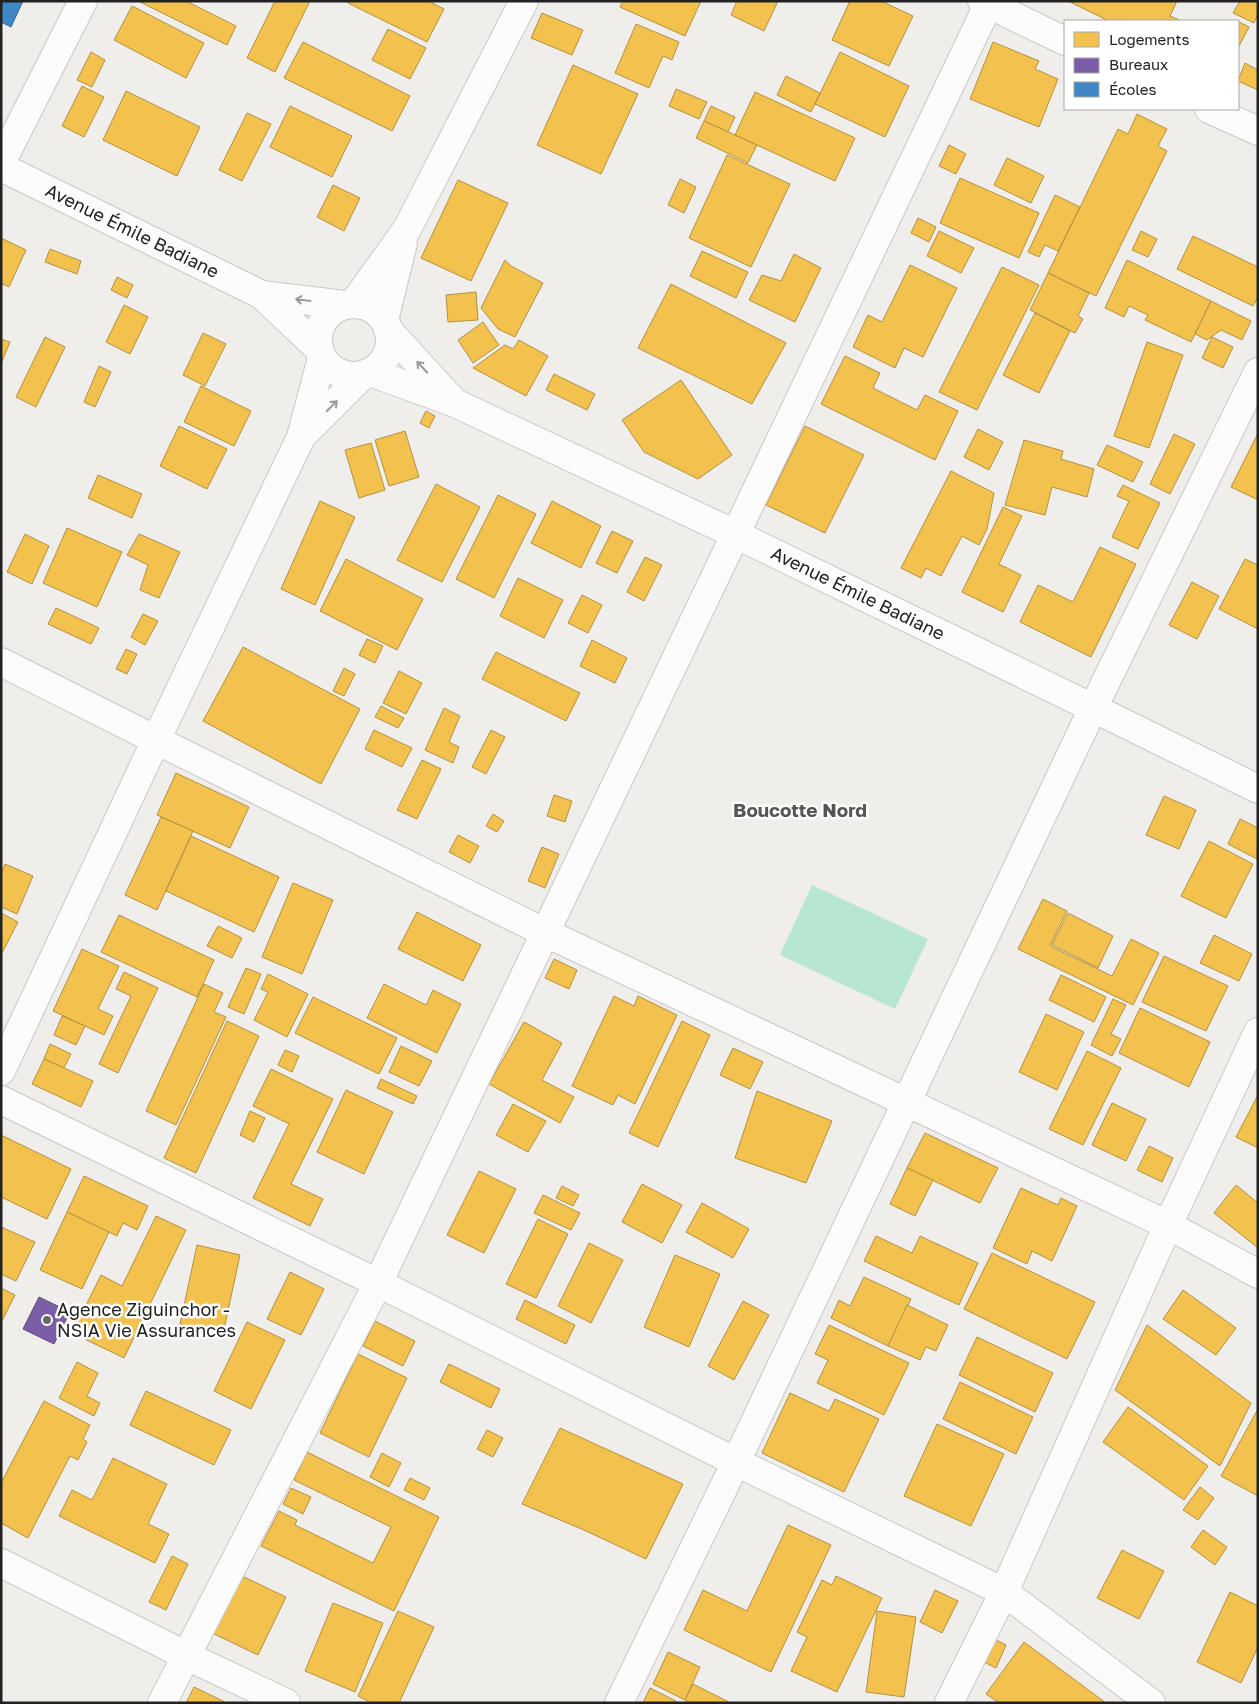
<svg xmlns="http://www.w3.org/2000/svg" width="1259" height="1704" font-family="'Golos Text',sans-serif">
  <rect width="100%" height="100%" fill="#f0eeeb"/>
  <polygon fill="#b7e6d2" points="812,885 928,939 895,1009 780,955"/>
  <g fill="#f2c14e" stroke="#b49141">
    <polygon points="138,1 186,1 236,26 227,45"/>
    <polygon points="275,1 310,1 275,72 247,58"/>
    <polygon points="349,1 428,1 444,9 427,42 348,3"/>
    <polygon points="623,1 701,1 685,36 620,7"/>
    <polygon points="737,1 778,1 764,31 731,15"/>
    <polygon points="850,1 881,1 913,16 889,66 832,40"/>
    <polygon points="1068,1 1177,1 1170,16 1182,21 1109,21"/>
    <polygon points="1240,1 1258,1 1258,14 1254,23 1233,13"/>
    <polygon points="132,6 204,43 186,78 114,40"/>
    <polygon points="542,13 583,30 572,55 531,38"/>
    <polygon points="1235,20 1249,27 1238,48 1238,21 1235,21"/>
    <polygon points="636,24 679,42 672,60 663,56 649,88 615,73"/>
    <polygon points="388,29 426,48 410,79 372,60"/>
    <polygon points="303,42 410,96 392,131 284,78"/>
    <polygon points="993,42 1039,61 1035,69 1058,79 1039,127 970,99"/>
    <polygon points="91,52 105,60 92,87 77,80"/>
    <polygon points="840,52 909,86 885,137 815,104"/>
    <polygon points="1245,63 1258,70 1258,90 1238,81"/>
    <polygon points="573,65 638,94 601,174 537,145"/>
    <polygon points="786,76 820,93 811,112 777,95"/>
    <polygon points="82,86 104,97 84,137 62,126"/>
    <polygon points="676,89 707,102 699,119 669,106"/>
    <polygon points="126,91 200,127 177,176 103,140"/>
    <polygon points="755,92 855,138 835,181 735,135"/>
    <polygon points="290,106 352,136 332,177 270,147"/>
    <polygon points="711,106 735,117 728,132 704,121"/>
    <polygon points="247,113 271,124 242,181 219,170"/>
    <polygon points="1137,114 1167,129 1158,146 1167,151 1096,296 1048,273 1118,129 1128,134"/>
    <polygon points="704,121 757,145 748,163 696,138"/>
    <polygon points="949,145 966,154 956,174 939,166"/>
    <polygon points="727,155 790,184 751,267 689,238"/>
    <polygon points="1007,158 1044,176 1031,203 994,185"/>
    <polygon points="960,178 1039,213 1019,258 940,223"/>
    <polygon points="680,179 696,187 684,213 668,205"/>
    <polygon points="458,180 508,203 471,281 421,258"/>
    <polygon points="333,185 360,198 344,231 317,217"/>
    <polygon points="1055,195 1080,207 1058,251 1045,245 1039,257 1028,252"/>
    <polygon points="918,218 936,227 929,242 911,233"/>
    <polygon points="939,231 974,248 961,273 927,256"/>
    <polygon points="1141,231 1157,239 1148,257 1132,250"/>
    <polygon points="1193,236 1258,267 1258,297 1253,306 1177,269"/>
    <polygon points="1,238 26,250 9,287 1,283"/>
    <polygon points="50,249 81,261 77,274 45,262"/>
    <polygon points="702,251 748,272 736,298 690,276"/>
    <polygon points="794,254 821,268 795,322 749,300 762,275 781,281"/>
    <polygon points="505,260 511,266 543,283 515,337 498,329 481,308"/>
    <polygon points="1127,260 1211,301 1191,342 1145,320 1148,315 1129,306 1124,317 1105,308"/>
    <polygon points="910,265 957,288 923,357 904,348 895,368 853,347 868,315 882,322"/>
    <polygon points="1002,267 1039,285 977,410 939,392"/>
    <polygon points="1048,273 1089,293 1078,316 1083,319 1075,333 1030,310"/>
    <polygon points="117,277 133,285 127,298 111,290"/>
    <polygon points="671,284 786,343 752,404 638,348"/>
    <polygon points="476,292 478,320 448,322 446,295"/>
    <polygon points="1211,301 1251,321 1242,340 1221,330 1207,340 1195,334"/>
    <polygon points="124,305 148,317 130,354 106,342"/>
    <polygon points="1035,313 1070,331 1039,393 1003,375"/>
    <polygon points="483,322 499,345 473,363 458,340"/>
    <polygon points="203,333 226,344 205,386 183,375"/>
    <polygon points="45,337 65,347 36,407 16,397"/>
    <polygon points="1212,337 1233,347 1223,368 1202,358"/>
    <polygon points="1,339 10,342 1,364"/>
    <polygon points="519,340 548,356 526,396 473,368 505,345 513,349"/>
    <polygon points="1147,342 1183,355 1149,448 1114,436"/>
    <polygon points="845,356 880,373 873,388 917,410 925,395 958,411 935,460 821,404"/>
    <polygon points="99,366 111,372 95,407 84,402"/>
    <polygon points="554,374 595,394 587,410 546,390"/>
    <polygon points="681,380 732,455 698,479 644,452 622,420"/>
    <polygon points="201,386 251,411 234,446 184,422"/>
    <polygon points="426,411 435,416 429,428 420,423"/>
    <polygon points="179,426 227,449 207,489 160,466"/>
    <polygon points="805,426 864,455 825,533 766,505"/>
    <polygon points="978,429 1003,442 989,470 964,457"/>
    <polygon points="405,431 419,477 389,486 375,440"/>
    <polygon points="1258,433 1258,500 1231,487"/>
    <polygon points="1174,434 1195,444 1170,494 1150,484"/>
    <polygon points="1024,440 1063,451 1061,459 1094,469 1087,497 1052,487 1045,515 1005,505"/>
    <polygon points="371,443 385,490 359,498 345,450"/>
    <polygon points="1107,445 1143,462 1133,482 1097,465"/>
    <polygon points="951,471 994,493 987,529 979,545 962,536 941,576 926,568 921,578 901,568"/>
    <polygon points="98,475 142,494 132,518 88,498"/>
    <polygon points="436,484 480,507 442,582 397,560"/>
    <polygon points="1123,485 1160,503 1138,549 1112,537 1129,501 1117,496"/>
    <polygon points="498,495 536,514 494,598 456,579"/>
    <polygon points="320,501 355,517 315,605 281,589"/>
    <polygon points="552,501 601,526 581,568 531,543"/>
    <polygon points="1003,507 1022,516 999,564 1021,575 1003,612 962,592"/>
    <polygon points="67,528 122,552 97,607 43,583"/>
    <polygon points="612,531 633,541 617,573 596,563"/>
    <polygon points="25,534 49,546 32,584 7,572"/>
    <polygon points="139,534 180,552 159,598 140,590 148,565 127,555"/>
    <polygon points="1100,547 1136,564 1091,657 1020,622 1038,585 1073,602"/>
    <polygon points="645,557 662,565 644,601 627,592"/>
    <polygon points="346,559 423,599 397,650 320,611"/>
    <polygon points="1245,559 1258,565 1258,629 1219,609"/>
    <polygon points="518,578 563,600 544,638 500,616"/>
    <polygon points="1192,582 1219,596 1197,639 1169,625"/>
    <polygon points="582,595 602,605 588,633 568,623"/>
    <polygon points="56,608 99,628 91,644 48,624"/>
    <polygon points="143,614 158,621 145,645 131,637"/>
    <polygon points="367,639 383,646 375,663 359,655"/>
    <polygon points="592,640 627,658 615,683 580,666"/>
    <polygon points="243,647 360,709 321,784 203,721"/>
    <polygon points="126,649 137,654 127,674 116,669"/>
    <polygon points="496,652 580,693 566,721 482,679"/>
    <polygon points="344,668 355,674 344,696 333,691"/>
    <polygon points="399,671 422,683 406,714 383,703"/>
    <polygon points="381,706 404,718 398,728 375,717"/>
    <polygon points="444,708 460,716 449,742 459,747 453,763 425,750"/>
    <polygon points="374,730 412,748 402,767 365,749"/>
    <polygon points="491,730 505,737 486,774 472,767"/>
    <polygon points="422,760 441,769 417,819 397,810"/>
    <polygon points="176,773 249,807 230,848 157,815"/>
    <polygon points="554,795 572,801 565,822 547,816"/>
    <polygon points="1164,796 1196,810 1179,849 1146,835"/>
    <polygon points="493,814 504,821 497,832 486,826"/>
    <polygon points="161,817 193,831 157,910 125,895"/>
    <polygon points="1240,819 1258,828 1257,859 1228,844"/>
    <polygon points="458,835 479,846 470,863 449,852"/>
    <polygon points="191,836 279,877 254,932 166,891"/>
    <polygon points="1209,841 1253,864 1226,918 1181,896"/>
    <polygon points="542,847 559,854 545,888 528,881"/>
    <polygon points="5,864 33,876 17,914 1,907 1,874"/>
    <polygon points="293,883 333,900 302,974 262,957"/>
    <polygon points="1043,899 1067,911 1050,946 1112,976 1131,939 1159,953 1133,1005 1018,949"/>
    <polygon points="417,912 481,945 463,981 398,949"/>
    <polygon points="1,913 18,922 1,955"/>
    <polygon points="1068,913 1113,936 1098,968 1052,945"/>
    <polygon points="119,915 214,960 197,997 101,952"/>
    <polygon points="218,926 242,938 232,958 207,946"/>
    <polygon points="1214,935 1252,954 1239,981 1200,963"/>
    <polygon points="82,949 119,966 98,1009 113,1016 104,1035 53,1011"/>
    <polygon points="1164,956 1228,986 1206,1031 1142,1002"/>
    <polygon points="554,959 577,970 569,989 545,978"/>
    <polygon points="246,968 261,974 244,1014 228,1007"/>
    <polygon points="124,972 158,988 118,1073 99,1064 131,996 116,989"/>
    <polygon points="268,974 308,994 287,1037 254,1020 268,992 261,989"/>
    <polygon points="1061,975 1106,997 1094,1022 1049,1000"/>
    <polygon points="204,984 223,993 214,1012 226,1017 176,1125 146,1111"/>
    <polygon points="384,984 426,1005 433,990 461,1004 437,1053 367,1018"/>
    <polygon points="614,996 634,1006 638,996 677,1015 635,1104 618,1095 613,1105 572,1086"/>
    <polygon points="313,997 397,1038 379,1074 295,1033"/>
    <polygon points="1113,999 1126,1005 1111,1034 1121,1039 1112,1056 1091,1045"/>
    <polygon points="1140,1008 1210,1042 1189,1087 1119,1053"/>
    <polygon points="1046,1014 1084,1032 1057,1090 1019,1072"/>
    <polygon points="62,1016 85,1026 76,1045 54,1035"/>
    <polygon points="227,1021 259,1036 196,1173 164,1158"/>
    <polygon points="682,1021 710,1035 658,1147 629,1133"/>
    <polygon points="524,1022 562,1043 542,1080 574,1097 560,1123 489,1084"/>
    <polygon points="50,1044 71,1054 64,1068 44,1059"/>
    <polygon points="401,1046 432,1061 419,1086 389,1072"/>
    <polygon points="733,1048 763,1062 750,1089 720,1075"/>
    <polygon points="285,1050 299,1056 292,1072 278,1065"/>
    <polygon points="1087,1051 1121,1068 1083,1145 1049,1129"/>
    <polygon points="44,1059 93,1081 81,1107 32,1084"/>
    <polygon points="271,1069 333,1099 291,1184 323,1199 310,1226 253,1198 289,1124 253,1106"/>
    <polygon points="381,1079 417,1096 413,1104 377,1088"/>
    <polygon points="346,1090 393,1112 364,1174 317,1152"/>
    <polygon points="757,1091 832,1121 806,1183 735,1158"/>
    <polygon points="1258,1095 1258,1148 1236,1137"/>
    <polygon points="1112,1103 1146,1119 1126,1161 1092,1145"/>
    <polygon points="513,1104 546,1121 528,1152 496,1135"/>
    <polygon points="250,1111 265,1118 254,1142 240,1135"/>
    <polygon points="925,1133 998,1168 980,1203 907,1168"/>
    <polygon points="1,1135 71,1169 47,1219 1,1197"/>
    <polygon points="1149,1146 1173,1158 1162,1182 1137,1170"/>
    <polygon points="907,1168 933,1180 915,1216 890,1204"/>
    <polygon points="479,1171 516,1189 484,1253 447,1235"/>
    <polygon points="84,1176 148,1206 137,1230 123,1223 117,1236 67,1212"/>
    <polygon points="642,1184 682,1205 662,1243 622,1222"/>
    <polygon points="1236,1185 1258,1203 1258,1248 1214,1213"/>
    <polygon points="562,1186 579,1195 573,1206 556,1198"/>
    <polygon points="1021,1188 1058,1205 1061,1198 1077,1206 1052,1261 1032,1251 1027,1264 993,1248"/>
    <polygon points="543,1195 580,1213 571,1230 534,1213"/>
    <polygon points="702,1203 749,1229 733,1258 686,1232"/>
    <polygon points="67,1212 109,1232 82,1289 40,1270"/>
    <polygon points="156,1216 186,1230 124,1358 72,1333 101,1275 122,1286"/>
    <polygon points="538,1219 568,1234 536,1298 506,1284"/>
    <polygon points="1,1227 35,1242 16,1281 1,1274"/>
    <polygon points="876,1236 912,1253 920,1236 978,1263 959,1305 864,1261"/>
    <polygon points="589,1243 623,1260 591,1323 558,1306"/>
    <polygon points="197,1245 240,1255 223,1334 180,1324"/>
    <polygon points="992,1253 1095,1302 1067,1359 964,1309"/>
    <polygon points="675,1255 720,1274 689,1347 644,1327"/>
    <polygon points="290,1272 324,1289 301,1335 267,1319"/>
    <polygon points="864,1277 911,1299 888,1346 831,1318 839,1300 850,1306"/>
    <polygon points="1,1288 15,1295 1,1323"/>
    <polygon points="1183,1290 1236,1328 1216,1355 1163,1319"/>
    <polygon points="525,1300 575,1325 566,1344 516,1319"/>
    <polygon points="743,1301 769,1315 734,1380 708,1366"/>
    <polygon points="907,1305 948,1325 936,1351 926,1347 920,1360 888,1346"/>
    <polygon points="375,1321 415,1341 403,1366 363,1346"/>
    <polygon points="247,1322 285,1340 251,1409 214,1391"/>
    <polygon points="829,1325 909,1363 884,1415 817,1383 828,1360 815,1354"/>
    <polygon points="1147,1325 1251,1403 1220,1466 1115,1390"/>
    <polygon points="977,1337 1053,1373 1035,1412 959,1375"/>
    <polygon points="358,1354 407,1378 369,1457 320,1433"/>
    <polygon points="77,1362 98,1373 87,1396 100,1403 94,1416 59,1398"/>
    <polygon points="449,1364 500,1389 491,1408 440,1382"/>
    <polygon points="960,1382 1033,1417 1016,1454 943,1419"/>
    <polygon points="146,1391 231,1430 214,1465 130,1425"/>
    <polygon points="790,1393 829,1411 835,1399 879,1419 844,1492 762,1453"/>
    <polygon points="44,1401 90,1425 83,1439 87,1442 78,1460 70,1456 28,1538 1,1523 1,1483"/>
    <polygon points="1128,1407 1208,1466 1184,1500 1103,1442"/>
    <polygon points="1258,1409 1258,1496 1221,1476"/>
    <polygon points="937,1424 1004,1454 971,1526 904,1496"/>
    <polygon points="560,1428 683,1484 646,1559 584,1530 522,1504"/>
    <polygon points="487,1430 503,1438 493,1457 477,1449"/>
    <polygon points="307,1452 439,1517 394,1611 261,1546 279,1511 297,1520 295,1525 373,1563 391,1527 294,1480"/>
    <polygon points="382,1453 401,1463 389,1487 370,1477"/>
    <polygon points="113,1458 167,1484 148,1524 169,1534 155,1563 59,1516 72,1490 92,1500"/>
    <polygon points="410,1478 430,1488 424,1500 404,1490"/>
    <polygon points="1200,1487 1214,1498 1198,1520 1183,1510"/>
    <polygon points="291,1488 311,1497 303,1514 283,1504"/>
    <polygon points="788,1525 831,1545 771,1672 684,1630 703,1590 747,1611"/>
    <polygon points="1203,1530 1227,1547 1215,1565 1191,1547"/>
    <polygon points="1122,1550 1164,1571 1139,1619 1097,1598"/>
    <polygon points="172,1556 188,1564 166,1610 149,1602"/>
    <polygon points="238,1574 286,1597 258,1655 210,1632"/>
    <polygon points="836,1576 882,1598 837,1692 791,1671 807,1637 797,1632 822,1580 832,1585"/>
    <polygon points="935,1590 958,1601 942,1633 920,1622"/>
    <polygon points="1230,1592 1258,1606 1258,1647 1241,1683 1197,1662"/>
    <polygon points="333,1603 383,1623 355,1692 305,1671"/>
    <polygon points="398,1611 434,1627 399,1703 372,1703 358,1696"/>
    <polygon points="877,1611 916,1617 904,1697 866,1692"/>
    <polygon points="992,1638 1006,1645 996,1668 982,1661"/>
    <polygon points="1024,1642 1106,1703 999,1703 986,1694"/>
    <polygon points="668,1652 700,1667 685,1700 653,1684"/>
    <polygon points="693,1684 731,1703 691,1703 685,1700"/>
    <polygon points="194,1687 227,1703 186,1703"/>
    <polygon points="650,1688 676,1701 675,1703 643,1703"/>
  </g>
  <polygon fill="#7b5ea7" stroke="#604c7f" points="39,1297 70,1312 54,1344 23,1329"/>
  <polygon fill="#3f88c5" stroke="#366994" points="1,1 23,1 11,27 1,22"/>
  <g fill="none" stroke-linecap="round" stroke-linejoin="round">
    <defs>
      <g id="minor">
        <polyline points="982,1 1065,41"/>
        <polyline points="1209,109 1258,131"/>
        <polyline points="1,163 83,1"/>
        <path id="s1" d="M1 167 262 295 319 349"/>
        <polyline points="262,295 344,305"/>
        <polyline points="354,303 407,229 524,1"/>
        <circle cx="354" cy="340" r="36"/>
        <polyline points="384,320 403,243"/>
        <polyline points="388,330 452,400"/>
        <path id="s2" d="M370 372 455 403 735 534 1093 708 1258 789"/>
        <polyline points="302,436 363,375"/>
        <polyline points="1,662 156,740 546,933 1168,1225 1258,1274"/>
        <polyline points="1,1071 156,740 301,437 322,358"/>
        <polyline points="1,1100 378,1283 736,1462 1004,1592 1151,1703"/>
        <polyline points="1,1563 187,1656 286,1703"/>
        <polyline points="162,1703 378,1283 990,1"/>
        <polyline points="619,1703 736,1462 1093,708 1258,372"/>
        <polyline points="949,1703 1004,1592 1168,1225 1258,1032"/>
      </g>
    </defs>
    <use href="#minor" stroke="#c9c8c7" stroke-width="30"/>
    <use href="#minor" stroke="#fdfcfc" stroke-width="28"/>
  </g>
  <defs><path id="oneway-shaft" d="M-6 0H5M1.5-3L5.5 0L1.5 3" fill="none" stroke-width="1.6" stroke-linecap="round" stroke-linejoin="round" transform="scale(1.25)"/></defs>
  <g stroke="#9a9a9a">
    <use href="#oneway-shaft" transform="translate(303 300) rotate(-173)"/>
    <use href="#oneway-shaft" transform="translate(422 367) rotate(-133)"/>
    <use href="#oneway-shaft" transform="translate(332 406) rotate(-45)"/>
  </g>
  <circle fill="#6a6968" stroke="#fff" stroke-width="2" cx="47" cy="1320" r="5"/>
  <g text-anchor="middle" stroke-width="5" stroke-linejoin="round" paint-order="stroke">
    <g font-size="18" fill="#222" stroke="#fff">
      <text dy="6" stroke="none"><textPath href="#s1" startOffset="146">Avenue Émile Badiane</textPath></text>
      <text dy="6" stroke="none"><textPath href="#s2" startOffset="536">Avenue Émile Badiane</textPath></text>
    </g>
    <g font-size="18" fill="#222" stroke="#fff" text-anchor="start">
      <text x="57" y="1316">Agence Ziguinchor -<tspan x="57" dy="21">NSIA Vie Assurances</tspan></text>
    </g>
    <g font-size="19" font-weight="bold" fill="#555" stroke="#fff">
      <text x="800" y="817">Boucotte Nord</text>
    </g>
  </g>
  <rect width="1259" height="1704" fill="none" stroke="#222222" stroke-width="5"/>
  <rect x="1064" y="20" width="175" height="90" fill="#ffffff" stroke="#a7a7a7"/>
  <rect x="1074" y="32" width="25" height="15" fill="#f2c14e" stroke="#a7a7a7"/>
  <text x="1109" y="45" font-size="15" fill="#222222">Logements</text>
  <rect x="1074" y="58" width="25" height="15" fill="#7b5ea7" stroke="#a7a7a7"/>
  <text x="1109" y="70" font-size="15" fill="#222222">Bureaux</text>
  <rect x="1074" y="82" width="25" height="15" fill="#3f88c5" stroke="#a7a7a7"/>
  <text x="1109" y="95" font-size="15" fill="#222222">Écoles</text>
</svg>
